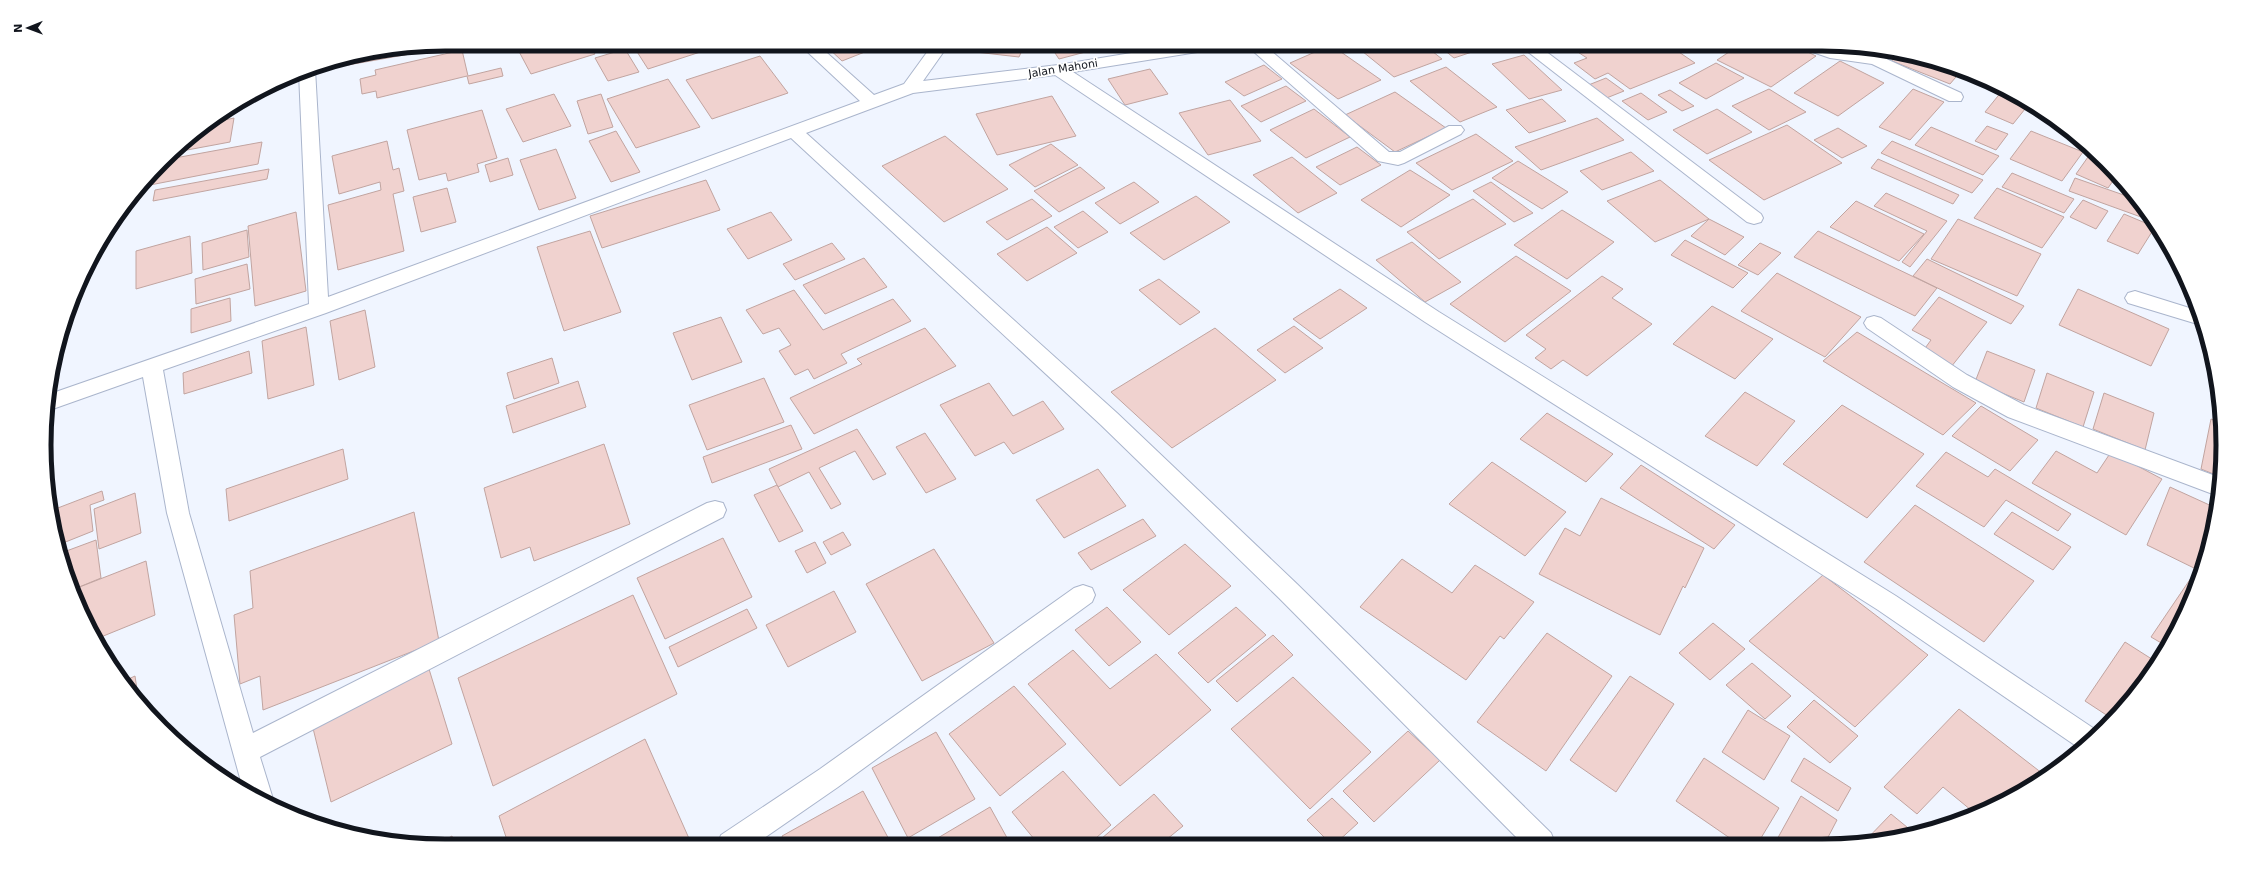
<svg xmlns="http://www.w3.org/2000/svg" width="2267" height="890" font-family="'DejaVu Sans',sans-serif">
  <rect width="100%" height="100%" fill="#f0f5ff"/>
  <g fill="#f0d2cf" stroke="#c1a4a0">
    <polygon points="515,44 589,44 595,54 531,74"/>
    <polygon points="594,44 620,44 598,51"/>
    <polygon points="645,44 725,44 648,69 634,47"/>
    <polygon points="824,44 885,44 842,61"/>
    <polygon points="961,44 1025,44 1019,57 958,50"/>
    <polygon points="1049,44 1111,44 1112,45 1059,59"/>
    <polygon points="1364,44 1423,44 1442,59 1394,77 1357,47"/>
    <polygon points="1483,44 1487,47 1454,58 1438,45"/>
    <polygon points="1586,44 1667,44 1695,63 1630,89 1608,73 1595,79 1574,63 1587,58 1573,49"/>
    <polygon points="1741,44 1791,44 1816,56 1771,87 1717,60"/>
    <polygon points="438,45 438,49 348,65 349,57 367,52"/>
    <polygon points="1331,45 1381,80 1338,99 1290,63"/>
    <polygon points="625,49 639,72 608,81 595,58"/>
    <polygon points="462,50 468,76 501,68 503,76 469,84 467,76 377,98 376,91 362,94 360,79 376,75 375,70"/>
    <polygon points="1899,54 1926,58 1961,71 1950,84 1892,61"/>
    <polygon points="1524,55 1562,90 1529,99 1492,64"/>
    <polygon points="760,56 788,93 712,119 686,80"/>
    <polygon points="1840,61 1884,83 1838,116 1794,93"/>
    <polygon points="1716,63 1744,78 1706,99 1679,83"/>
    <polygon points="1264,65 1282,79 1244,96 1225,82"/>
    <polygon points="1446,67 1497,107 1460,122 1410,81"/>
    <polygon points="1150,69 1168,94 1125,105 1108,79"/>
    <polygon points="1978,77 2000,85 2002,87 1999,91 1975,81"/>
    <polygon points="1606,78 1624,91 1604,99 1586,86"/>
    <polygon points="668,79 700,127 636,148 607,99"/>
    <polygon points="1286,86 1306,101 1261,122 1241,106"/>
    <polygon points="1769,89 1806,112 1769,130 1732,106"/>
    <polygon points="1913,89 1944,102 1910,140 1879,127"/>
    <polygon points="1670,90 1694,106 1682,111 1658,95"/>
    <polygon points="2002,91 2029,104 2013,124 1985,112"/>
    <polygon points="1395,92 1446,128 1395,152 1345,115"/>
    <polygon points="1641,93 1667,112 1648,120 1622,101"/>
    <polygon points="554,94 571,126 523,142 506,109"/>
    <polygon points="601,94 613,127 588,134 577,101"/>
    <polygon points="1052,96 1076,136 997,155 976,114"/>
    <polygon points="1542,99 1566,121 1529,133 1506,110"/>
    <polygon points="1230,100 1261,141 1208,155 1179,113"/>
    <polygon points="1314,109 1350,137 1306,158 1270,130"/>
    <polygon points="1717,109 1752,132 1707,154 1673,130"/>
    <polygon points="482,110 497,158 477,164 479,172 448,181 446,173 419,180 407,130"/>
    <polygon points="234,118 230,142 171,153 181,143 210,123"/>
    <polygon points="1597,118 1624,140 1541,170 1515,147"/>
    <polygon points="1787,125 1842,163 1764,200 1709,160"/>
    <polygon points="1987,126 2008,134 1996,150 1975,141"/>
    <polygon points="1931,127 1999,156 1983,175 1915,145"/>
    <polygon points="1838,128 1867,146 1842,158 1814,140"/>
    <polygon points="616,131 640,172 611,182 589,141"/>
    <polygon points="2031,131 2083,152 2062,181 2010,159"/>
    <polygon points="1476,134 1513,161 1452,190 1416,163"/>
    <polygon points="945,136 1008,189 944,222 882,166"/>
    <polygon points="387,141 393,170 399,168 404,191 393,194 404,251 338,270 328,205 381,190 380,182 339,194 332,156"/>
    <polygon points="1892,141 1983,180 1972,193 1881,153"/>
    <polygon points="262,142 258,164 150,185 154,171 164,160"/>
    <polygon points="1051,144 1078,165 1035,187 1009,165"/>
    <polygon points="1357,147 1381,165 1340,185 1316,167"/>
    <polygon points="556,149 576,198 539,210 520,160"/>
    <polygon points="1631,152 1654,171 1602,190 1580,171"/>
    <polygon points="1292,157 1337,193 1298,213 1253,175"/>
    <polygon points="2088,157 2107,165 2117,175 2108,188 2076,174"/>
    <polygon points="508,158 513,175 490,182 485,165"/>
    <polygon points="1878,159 1959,195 1953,204 1871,168"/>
    <polygon points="1518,161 1568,192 1542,209 1492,178"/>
    <polygon points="1080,167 1105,188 1059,212 1034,191"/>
    <polygon points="269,169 267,179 153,201 155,190"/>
    <polygon points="1410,170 1450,195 1401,227 1361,200"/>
    <polygon points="2012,173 2074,199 2064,213 2002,187"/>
    <polygon points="2075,178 2138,200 2152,221 2069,191"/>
    <polygon points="706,180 720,210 602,248 590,216"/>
    <polygon points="1660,180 1709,219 1655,242 1607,201"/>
    <polygon points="1134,182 1159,202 1120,224 1095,203"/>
    <polygon points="1491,182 1533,213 1514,222 1473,191"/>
    <polygon points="447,188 456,222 421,232 413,197"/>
    <polygon points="1997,188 2064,217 2042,248 1974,218"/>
    <polygon points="1886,193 1947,221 1910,267 1902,262 1927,231 1874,206"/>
    <polygon points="134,194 130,210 121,212"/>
    <polygon points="1196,196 1230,222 1164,260 1130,233"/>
    <polygon points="1032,199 1052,216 1007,240 986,222"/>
    <polygon points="1473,199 1506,224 1439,259 1407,232"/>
    <polygon points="2083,200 2108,211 2096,229 2070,217"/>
    <polygon points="1856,201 1924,234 1899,261 1830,227"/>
    <polygon points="1562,210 1614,242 1567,279 1514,245"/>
    <polygon points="1083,211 1108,232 1078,248 1054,227"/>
    <polygon points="296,212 306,291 255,306 248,226"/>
    <polygon points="771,212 792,240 748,259 727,229"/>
    <polygon points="2124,214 2155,227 2138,254 2107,241"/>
    <polygon points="1709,219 1744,237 1725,255 1691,236"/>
    <polygon points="1958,219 2041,254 2017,296 1931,259"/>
    <polygon points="1047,227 1077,253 1027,281 997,254"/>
    <polygon points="247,230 249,257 203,270 202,243"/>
    <polygon points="590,231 621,312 564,331 537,247"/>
    <polygon points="1818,231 1937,288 1915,316 1794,257"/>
    <polygon points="190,236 192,273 136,289 136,251"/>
    <polygon points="1685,240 1748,273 1733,288 1671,255"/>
    <polygon points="1412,242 1461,282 1425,302 1376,260"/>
    <polygon points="832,243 845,259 795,280 783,264"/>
    <polygon points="1760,243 1781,253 1758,275 1738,265"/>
    <polygon points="1516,256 1571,291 1505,342 1450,304"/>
    <polygon points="864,258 887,287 825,314 803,285"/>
    <polygon points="1927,259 2024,306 2011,324 1913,276"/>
    <polygon points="247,264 250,289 196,304 195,279"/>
    <polygon points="1777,273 1861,317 1825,357 1741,311"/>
    <polygon points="1602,276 1623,289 1612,298 1652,324 1587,376 1563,360 1551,369 1535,358 1546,349 1526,335"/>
    <polygon points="1159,279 1200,312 1180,325 1139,290"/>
    <polygon points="1340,289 1367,308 1320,339 1293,319"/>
    <polygon points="2078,289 2169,329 2151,366 2059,325"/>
    <polygon points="794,290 823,330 893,299 911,321 841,354 847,363 814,379 808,369 795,375 779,351 791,345 779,328 763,334 746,310"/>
    <polygon points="1939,297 1987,322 1951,367 1923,351 1931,340 1912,330"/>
    <polygon points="230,298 231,321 191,333 191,309"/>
    <polygon points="1712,306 1773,339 1735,379 1673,344"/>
    <polygon points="365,310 375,367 339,380 330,321"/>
    <polygon points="721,317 742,362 692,380 673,333"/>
    <polygon points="1294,326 1323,348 1285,373 1257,350"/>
    <polygon points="306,327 314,385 268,399 262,341"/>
    <polygon points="925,328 956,366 814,434 790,398 862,364 857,359"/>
    <polygon points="1215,328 1276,380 1172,448 1111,392"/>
    <polygon points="1857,332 1976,403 1943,435 1823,361"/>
    <polygon points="249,351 252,373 184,394 183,373"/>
    <polygon points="1987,351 2035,370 2024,402 1975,382"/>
    <polygon points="552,358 559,383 514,399 507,373"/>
    <polygon points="2047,373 2094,392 2083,427 2036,408"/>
    <polygon points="764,378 784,422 707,450 689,405"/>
    <polygon points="578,381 586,407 513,433 506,406"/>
    <polygon points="989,383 1013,416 1043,401 1064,429 1013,454 1004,442 975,456 940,405"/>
    <polygon points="1745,392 1795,421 1757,466 1705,436"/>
    <polygon points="2104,393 2154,413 2145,450 2093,429"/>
    <polygon points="1842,405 1924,454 1867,518 1783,464"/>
    <polygon points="1981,406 2038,440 2010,471 1952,436"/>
    <polygon points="1547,413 1613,454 1586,482 1520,439"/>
    <polygon points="2211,419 2221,423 2221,477 2201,469"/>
    <polygon points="791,425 802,449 712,483 703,457"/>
    <polygon points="857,429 886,474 873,480 855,451 819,468 841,504 831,509 809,472 778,487 769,469"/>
    <polygon points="925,433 956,479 926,493 896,447"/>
    <polygon points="604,444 630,524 534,561 530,547 501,558 484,488"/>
    <polygon points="343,449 348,479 229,521 226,489"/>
    <polygon points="2056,451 2097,473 2111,452 2162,479 2126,535 2032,483"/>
    <polygon points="1946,452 1988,477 1995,469 2071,514 2058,531 2006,500 1984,527 1916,486"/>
    <polygon points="1492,462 1566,512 1525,556 1449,504"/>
    <polygon points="1641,465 1735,525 1714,549 1620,488"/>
    <polygon points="1098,469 1126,506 1064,538 1036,500"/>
    <polygon points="777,485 803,531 779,542 754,495"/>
    <polygon points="2170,487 2216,508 2210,547 2207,545 2198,570 2147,545"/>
    <polygon points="102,491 104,500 90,505 93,531 58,545 50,511"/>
    <polygon points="135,493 141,533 99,549 94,509"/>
    <polygon points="1601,498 1704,548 1685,588 1683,586 1660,635 1539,574 1565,528 1580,536"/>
    <polygon points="1915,505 2034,581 1984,642 1864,562"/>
    <polygon points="414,512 439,641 263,710 260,676 240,684 234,615 253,608 250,571"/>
    <polygon points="2012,512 2071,547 2053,570 1994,534"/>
    <polygon points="1143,519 1156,536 1091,570 1078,553"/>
    <polygon points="843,532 851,545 831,555 823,542"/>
    <polygon points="723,538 752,597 665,639 637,578"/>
    <polygon points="96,540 101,578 72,590 61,553"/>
    <polygon points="815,542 826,563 807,573 795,551"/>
    <polygon points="1185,544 1231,586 1169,635 1123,590"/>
    <polygon points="934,549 994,643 922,681 866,584"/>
    <polygon points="1402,559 1452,593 1475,565 1534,602 1504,639 1500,636 1466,680 1360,607"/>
    <polygon points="146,561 155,615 96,639 72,590"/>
    <polygon points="1823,575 1928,655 1855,727 1749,641"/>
    <polygon points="2193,575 2198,578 2182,622 2168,647 2151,637"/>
    <polygon points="834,591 856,632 788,667 766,625"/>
    <polygon points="633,595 677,694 493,786 458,678"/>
    <polygon points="1107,607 1141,642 1109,666 1075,630"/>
    <polygon points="1236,607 1266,635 1208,683 1178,653"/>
    <polygon points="747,609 757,628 678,667 669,647"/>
    <polygon points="1713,623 1745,649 1710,680 1679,653"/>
    <polygon points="1547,633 1612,676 1546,771 1477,722"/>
    <polygon points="1273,635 1293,655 1237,702 1216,681"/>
    <polygon points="2125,642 2158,663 2111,718 2085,701"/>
    <polygon points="1073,650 1110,689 1156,654 1211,710 1120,786 1028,684"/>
    <polygon points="1752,663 1791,696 1765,719 1726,685"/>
    <polygon points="429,669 452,744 331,802 312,724"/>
    <polygon points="135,676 139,703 122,682"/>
    <polygon points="1630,676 1674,704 1616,792 1570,760"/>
    <polygon points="1293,677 1371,752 1310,809 1231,729"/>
    <polygon points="1014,686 1066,744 1000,796 949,734"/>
    <polygon points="1814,700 1858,736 1830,763 1787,727"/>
    <polygon points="1959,709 2047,777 1977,815 1943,787 1917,814 1884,787"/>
    <polygon points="1748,710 1790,736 1764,780 1722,752"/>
    <polygon points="1408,731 1440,760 1374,822 1343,791"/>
    <polygon points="936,732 975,799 908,838 872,768"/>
    <polygon points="645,739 691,843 687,845 509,846 499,816"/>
    <polygon points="1704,758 1779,808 1758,843 1737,843 1676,801"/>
    <polygon points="1804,758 1851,788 1838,811 1791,781"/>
    <polygon points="1063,771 1111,825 1089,844 1039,845 1012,812"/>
    <polygon points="863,791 892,845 786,845 782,836"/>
    <polygon points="1154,794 1183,826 1161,844 1095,844"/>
    <polygon points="1801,796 1837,820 1825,843 1775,843"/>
    <polygon points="1332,798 1358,823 1335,844 1331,844 1307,820"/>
    <polygon points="990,807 1011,845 926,845"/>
    <polygon points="1891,814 1913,832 1875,843 1863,843"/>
    <polygon points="452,836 455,846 436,845"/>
  </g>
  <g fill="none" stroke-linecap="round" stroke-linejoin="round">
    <defs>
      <g id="minor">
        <polygon points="799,44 817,44 874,95 904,84 933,44 949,44 923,81 1058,65 1186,44 1224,44 1222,47 1216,49 1073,72 1439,312 1896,596 2099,732 2082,750 1878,610 1425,322 1055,75 913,93 806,133 1117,413 1297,584 1551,833 1555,843 1522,843 1279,598 1101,425 791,138 326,313 163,370 189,513 253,733 707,503 715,501 723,503 726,510 723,517 260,757 273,799 270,805 243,789 167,513 143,377 47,411 47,395 309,304 299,73 314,66 315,69 328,297 860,101"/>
        <polygon points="1245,44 1263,44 1389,152 1400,152 1449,126 1461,126 1464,130 1461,134 1404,163 1398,165 1378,161"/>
        <polygon points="1518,44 1536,44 1761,214 1763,218 1761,222 1754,224 1747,222"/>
        <polygon points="1796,44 1820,44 1833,49 1882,57 1961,93 1963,97 1961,101 1949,101 1872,64 1830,58 1798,47"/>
        <polygon points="2135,291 2199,311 2204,326 2128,303 2125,298 2128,293"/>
        <polygon points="1874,316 1881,318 1967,375 2024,405 2221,478 2218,496 2008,417 1953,387 1867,328 1864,323 1867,318"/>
        <polygon points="1083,585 1092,588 1095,595 1092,602 838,787 754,845 717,845 721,835 820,769 1074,588"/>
      </g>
    </defs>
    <use href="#minor" stroke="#aab5cc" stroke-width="2"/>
    <use href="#minor" fill="#fff" fill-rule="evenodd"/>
  </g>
  <g text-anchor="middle" stroke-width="3.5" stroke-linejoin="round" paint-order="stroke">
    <g font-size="11" fill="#11151d" stroke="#fff">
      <text transform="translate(1063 68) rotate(-9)" y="4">Jalan Mahoni</text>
    </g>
  </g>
  <path d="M0 0H2267V890H0ZM445 51H1822A394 394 0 0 1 2216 445V445A394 394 0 0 1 1822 839H445A394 394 0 0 1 51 445V445A394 394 0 0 1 445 51Z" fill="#fff" fill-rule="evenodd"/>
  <path fill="none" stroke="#11151d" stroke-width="5" d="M445 51H1822A394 394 0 0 1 2216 445V445A394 394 0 0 1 1822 839H445A394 394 0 0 1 51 445V445A394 394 0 0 1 445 51Z"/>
  <g transform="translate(28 28) rotate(269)" stroke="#ffffff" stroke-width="3" paint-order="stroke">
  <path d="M0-3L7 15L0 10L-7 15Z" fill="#11151d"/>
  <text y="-6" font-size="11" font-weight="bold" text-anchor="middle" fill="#11151d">N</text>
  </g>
</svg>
